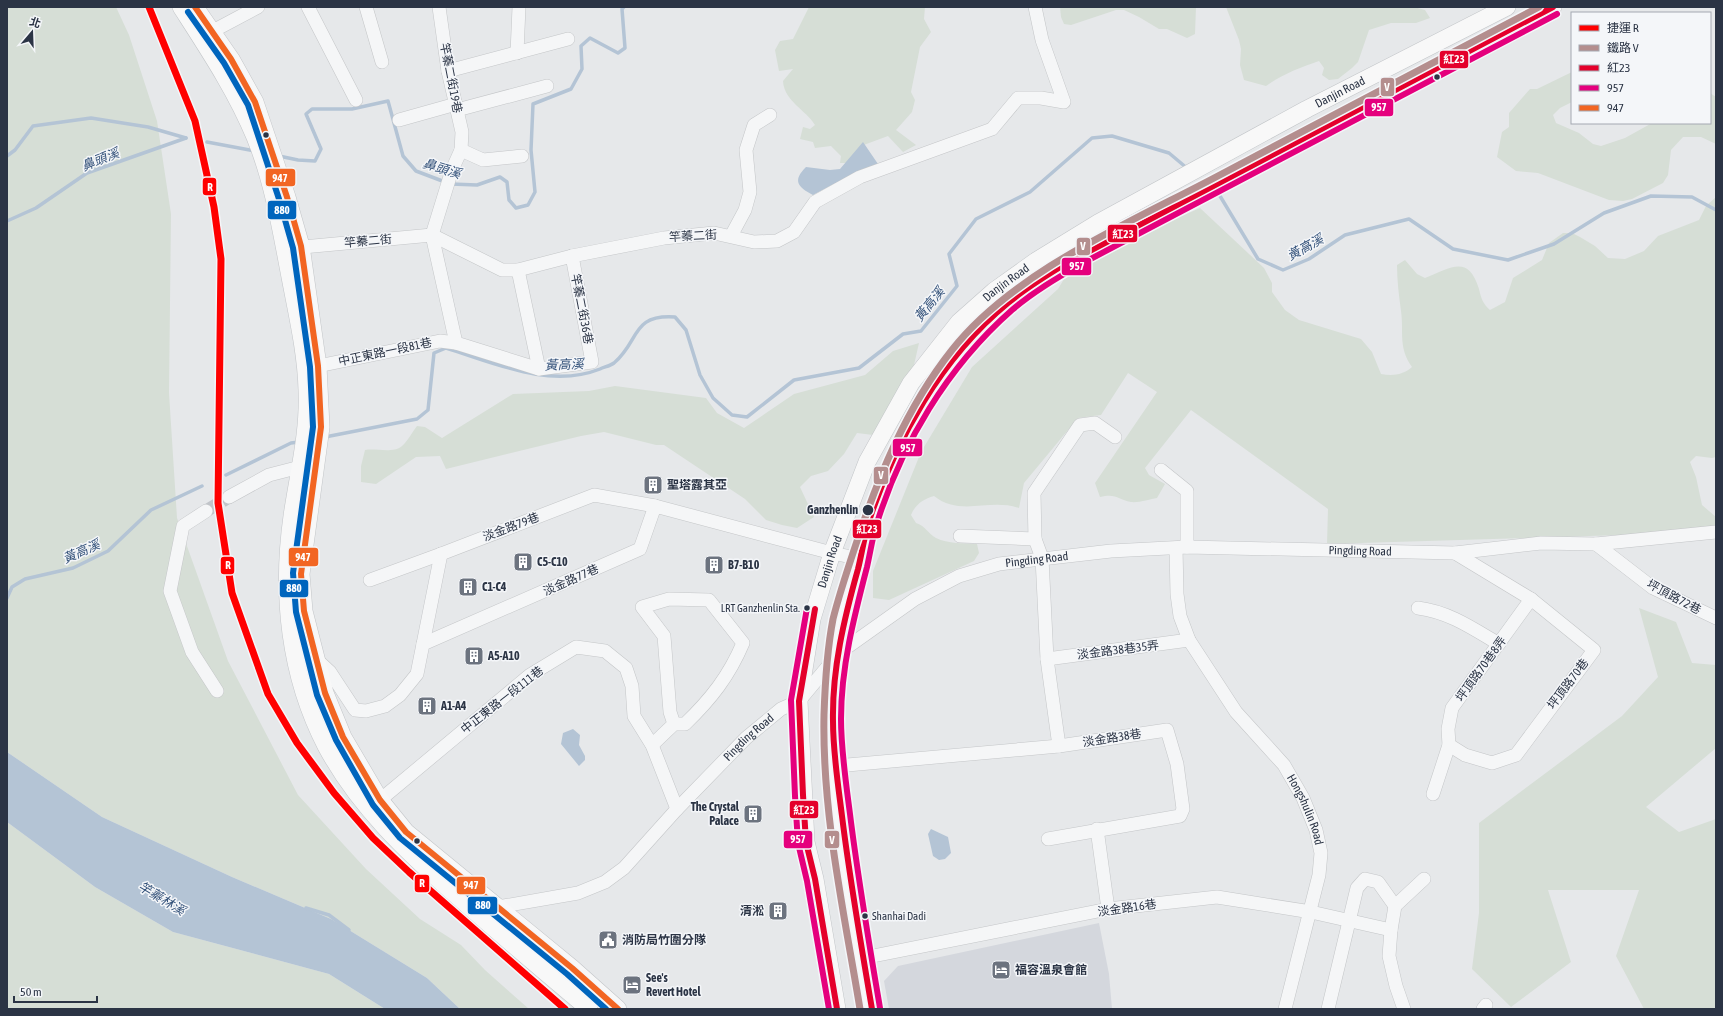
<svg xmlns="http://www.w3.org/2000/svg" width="1723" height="1016" font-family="'Asap Condensed','Noto Sans TC',sans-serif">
  <rect width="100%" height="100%" fill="#e6e8ea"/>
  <polygon fill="#d4d7dd" points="1099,923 1109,974 1112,1009 889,1009 884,981 898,966"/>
  <g fill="#d6ded6">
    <polygon points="7,7 116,7 129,35 157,121 171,214 169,393 177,518 228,661 298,795 366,869 420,919 461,945 485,970 529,1009 460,1009 427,978 331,919 232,877 102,817 7,752"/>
    <path d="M809 7H925L924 19 931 32 920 47 911 92 915 100 912 112 896 130 916 145 903 152 888 136 861 146 847 163H840L841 156 831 146 815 148 813 142 800 139 803 127 810 129 815 125C806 110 784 101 783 81L793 69 779 71 775 50 780 41 793 39Z"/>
    <polygon points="1060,7 1196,7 1195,34 1187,38 1167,29 1159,29 1139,17 1124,10 1116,10 1071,25 1064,24 1061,17"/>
    <path d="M1226 7H1414L1425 10 1430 18 1416 23H1391L1369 30 1358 62 1352 68 1338 79 1329 80 1322 75 1324 68 1319 61C1301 67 1281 75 1266 86L1244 80 1240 65 1241 49 1239 40Z"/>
    <polygon points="1572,72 1572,102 1560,108 1553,115 1556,123 1579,133 1593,144 1601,146 1625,138 1652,123 1710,123 1710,93 1716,97 1716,144 1701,137 1683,137 1671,150 1668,175 1663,183 1632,199 1623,201 1609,200 1538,173 1516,171 1497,157 1502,132 1509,127 1509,113 1530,89 1537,89"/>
    <path d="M1716 197V457L1712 458 1696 456 1690 462 1696 477 1702 505 1716 517V526L1687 533 1327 544 1328 509 1191 410 1145 468 1149 475 1165 484 1157 498C1150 499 1139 503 1131 502 1118 500 1117 493 1100 497L1095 483 1157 392 1128 373 1101 415 1078 418 1024 483 1019 508C989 498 960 517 934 496 923 499 915 505 911 515L916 523C927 527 927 533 936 538 948 544 964 543 977 544L979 553 974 561 889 600 873 598V571L921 452 972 367 1058 289 1064 279 1114 246 1200 208 1264 268 1272 283V292L1285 310 1299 320 1361 339 1372 352 1381 374C1393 376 1403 375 1412 367 1398 347 1404 333 1401 311 1399 296 1397 281 1397 265L1405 260 1417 274 1425 278C1451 268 1468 254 1479 289 1481 298 1483 304 1490 310L1505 302 1513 278 1542 260 1549 243 1563 233H1572L1580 237 1595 246 1608 258 1625 259 1644 251 1658 236 1699 220 1706 206Z"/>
    <path d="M919 343 914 365 873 435 857 433 844 454 828 471 811 476 800 487 814 517 797 528 782 525 766 520 745 499 664 445H656L604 432 581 436 446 469 440 456 416 457 376 484 361 482V466L365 450C377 448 392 454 402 446 408 441 412 432 417 426L425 427 442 438 513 394 589 391 615 386 706 398 717 413 744 428 794 394 865 375 893 351Z"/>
    <polygon points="1639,608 1676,622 1692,663 1716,665 1716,748 1646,807 1679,832 1716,819 1716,1009 1644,1009 1616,956 1639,890 1548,890 1571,962 1511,1007 1472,969 1479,913 1479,823 1622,716 1658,677"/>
    <polygon points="7,822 95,887 173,932 329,974 385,1009 7,1009"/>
  </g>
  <g fill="#b4c4d5">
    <path d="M863 142 878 164 853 174 813 195C798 187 792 181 806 167L830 170 840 169Z"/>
    <polygon points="573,729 580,735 579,745 585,756 585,760 579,766 561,744 563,733"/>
    <polygon points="7,752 102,817 232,877 331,919 427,978 460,1009 385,1009 329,974 173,932 95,887 7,822"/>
    <polygon points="931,829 948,837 951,853 945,859 939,860 933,856 928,834"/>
  </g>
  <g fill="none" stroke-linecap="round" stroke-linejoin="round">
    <g stroke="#b4c4d5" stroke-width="3.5">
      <polyline points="207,142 255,151"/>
      <polyline points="7,156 15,150 33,126 91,118 148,127 186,138"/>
      <polyline points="279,156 298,160 315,161 321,149 306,114 312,109 352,109 388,101 403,156 416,171 445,182"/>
      <polyline points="451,184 477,185 500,177 507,182 509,200 516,208 528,205 535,192 531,150 533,104 571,89 582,69 581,46 590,38 618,53 625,48 622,9 624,7"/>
      <polyline points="1213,190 1220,196 1258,259 1283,270 1309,259 1345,235 1409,219 1453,249 1508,260 1554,244 1604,213 1651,196 1692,197 1716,210"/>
      <polyline points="7,221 36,208 87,173 186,138"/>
      <path d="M325 437 417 419 428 410 434 353 446 348C495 363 550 389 600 369 604 367 610 366 614 363 640 341 631 314 675 317L686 330 700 375 713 398 732 415 747 417 794 380 859 368 903 334 921 331 957 286 949 254 976 219 1030 192 1092 138 1112 136 1169 153 1188 169"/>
      <polyline points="226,475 291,443 299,442"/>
      <polyline points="7,598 12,587 25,579 73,568 108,551 151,510 202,486"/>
      <polyline points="306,908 329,915 349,930"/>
    </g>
    <polyline stroke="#c1c4c9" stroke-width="13" stroke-dasharray="13 6" stroke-linecap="butt" points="206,511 229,497"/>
    <defs>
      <g id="minor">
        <polyline points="308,7 356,100"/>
        <polyline points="366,7 382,62"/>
        <polyline points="439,7 448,71 462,132 461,150 452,170 432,235 456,343"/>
        <polyline points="211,32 258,7"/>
        <polyline points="517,53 519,7"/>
        <polyline points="448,71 568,39"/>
        <polyline points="457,110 547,86"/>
        <polyline points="399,120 456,104"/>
        <polyline points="461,150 483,160 522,156"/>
        <polyline points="731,236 745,210 750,192 746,150 754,125 770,115"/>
        <polyline points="292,248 432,235 502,270 518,270 572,256 664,238 714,233 754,242 777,241 794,232 815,202 860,177 992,129 1018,98 1041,98 1064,102 1042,40 1035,7"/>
        <polyline points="518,270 539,369"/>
        <polyline points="318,366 440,341 456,343 539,369 592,362 572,256"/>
        <polyline points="1161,470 1187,491 1187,547"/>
        <polyline points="229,497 269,475 300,467"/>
        <polyline points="206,511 183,526 170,591 192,652 217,691"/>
        <polyline points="960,536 1035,539"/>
        <polyline points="1596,544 1653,588 1716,618"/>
        <path id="s1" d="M1176 548 1177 594 1180 616 1189 640 1236 712 1284 765 1303 798 1316 830 1321 853 1319 875 1285 1009"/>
        <polyline points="370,580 441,554 594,495 655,506"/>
        <path d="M1418 608C1449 612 1472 628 1499 644"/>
        <polyline points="423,644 441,554"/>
        <polyline points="316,659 330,672 355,710 366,711 385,706 400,695 417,674 423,644 640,549 655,506 832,553 861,559"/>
        <polyline points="1047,659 1189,640"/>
        <path d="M652 745 674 724H685C711 699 729 676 743 643L709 600 669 599 642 607 664 636 670 712 674 724"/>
        <polyline points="1449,745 1465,755 1492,763 1516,755 1594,650 1531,599 1455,553"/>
        <polyline points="1059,746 1047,659 1042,558 1035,539 1034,493 1080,425 1095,423 1115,437"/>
        <polyline points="836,766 1059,746 1167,730 1177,764 1183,809 1180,816 1048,839"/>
        <polyline points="1433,794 1449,745 1448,729 1452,708 1531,599"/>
        <polyline points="380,800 530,675 576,647 605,651 626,668 632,686 634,716 652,745 677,809"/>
        <polyline points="1097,829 1108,909"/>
        <path id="s2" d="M494 912 498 907 578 893 605 882 624 868 677 809 746 738 781 709 799 701 839 653 915 599 959 576 999 564 1111 551 1187 547 1455 553 1541 543 1596 544 1716 532"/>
        <polyline points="863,958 1108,909 1217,897 1311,912 1391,930"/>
        <polyline points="1328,1009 1357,888 1365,879 1378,882 1395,906"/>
        <polyline points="1404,1009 1396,986 1389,956 1391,930 1395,906 1424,879"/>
        <polyline points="1483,1009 1486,1005"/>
      </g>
      <g id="major">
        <path d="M181 7C208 49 236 91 255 137 273 181 281 230 290 277 297 314 306 352 307 390 309 432 298 475 292 516 281 594 289 675 326 746 358 806 407 852 458 897 501 935 545 972 589 1009"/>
        <polyline points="195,7 231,59 255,102 287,197 301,246 318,366 321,427 301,574 304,611 325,693 343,737 380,800 406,832 572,968 618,1009"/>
        <path id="s3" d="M837 1009 815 879 806 842 799 701 812 619 832 553 867 462 911 383 959 322 994 291 1036 261 1098 223 1307 109 1507 7"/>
        <path d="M872 1009C860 940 848 871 840 802 837 771 832 739 833 708 834 660 846 612 859 565 863 549 865 532 871 516 897 437 944 356 1008 303 1033 283 1060 267 1087 251L1553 7"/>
      </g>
    </defs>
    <use href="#minor" stroke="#c4c6c8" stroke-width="14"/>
    <use href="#major" stroke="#c2c5c8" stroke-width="18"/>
    <use href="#minor" stroke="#f5f6f7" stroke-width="13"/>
    <use href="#major" stroke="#f8f8f8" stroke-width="17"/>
    <defs>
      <g id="bus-1">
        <polyline points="815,609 799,701 803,795 806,842 815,879 837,1009"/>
        <path d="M872 1009C861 945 850 881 842 816 838 784 833 753 833 721 832 669 844 619 858 569 862 553 864 537 869 521 896 439 941 358 1008 303 1026 288 1047 275 1067 263L1553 7"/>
      </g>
      <g id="bus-2">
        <polyline points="807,608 791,700 795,796 798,843 807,881 829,1009"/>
        <path d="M880 1008C869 943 858 879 850 814 846 783 841 750 841 719 841 667 854 617 867 567 870 554 872 540 876 526 901 445 947 367 1012 310 1033 292 1057 278 1081 264L1557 14"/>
      </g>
      <polyline id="bus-3" points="195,7 231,59 255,102 287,197 301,246 318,366 321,427 301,574 304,611 325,693 343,737 380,800 406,832 572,968 618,1009"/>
      <polyline id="bus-4" points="188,12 224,63 248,105 279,199 293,248 310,367 313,427 293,573 296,612 317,695 336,740 373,805 400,838 567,974 606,1009"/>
    </defs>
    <use href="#bus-1" stroke="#f4f6f9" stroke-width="9"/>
    <use href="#bus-2" stroke="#f4f6f9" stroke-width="9"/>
    <use href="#bus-3" stroke="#f4f6f9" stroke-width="9"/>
    <use href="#bus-4" stroke="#f4f6f9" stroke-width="9"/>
    <use href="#bus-1" stroke="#e4002b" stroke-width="6"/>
    <use href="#bus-2" stroke="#e5007d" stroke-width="6"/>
    <use href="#bus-3" stroke="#f26522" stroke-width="6"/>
    <use href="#bus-4" stroke="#0065bd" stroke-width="6"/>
    <defs>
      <path id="rail-1" d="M860 1009C844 912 822 814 824 715 825 684 827 650 833 619 839 595 847 571 855 547 878 477 906 408 952 350 1013 272 1129 223 1216 177 1323 121 1431 64 1539 7"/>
    </defs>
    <use href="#rail-1" stroke="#f4f6f9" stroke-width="10"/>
    <use href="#rail-1" stroke="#b48e8e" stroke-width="7"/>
    <defs>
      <polyline id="metro-1" points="149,7 195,121 214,207 221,259 218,503 232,593 268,694 297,743 334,793 373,838 409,872 565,1009"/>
    </defs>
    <use href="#metro-1" stroke="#f4f6f9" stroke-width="10"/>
    <use href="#metro-1" stroke="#f00" stroke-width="7"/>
  </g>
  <defs>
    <symbol id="building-square" viewBox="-11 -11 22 22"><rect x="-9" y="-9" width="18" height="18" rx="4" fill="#6c737f" stroke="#f4f6f9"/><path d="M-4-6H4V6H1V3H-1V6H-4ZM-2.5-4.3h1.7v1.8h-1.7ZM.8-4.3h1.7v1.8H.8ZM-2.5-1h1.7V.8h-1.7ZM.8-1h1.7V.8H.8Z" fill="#fff"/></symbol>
    <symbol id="civic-square" viewBox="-11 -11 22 22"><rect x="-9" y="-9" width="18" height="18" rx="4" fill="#6c737f" stroke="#f4f6f9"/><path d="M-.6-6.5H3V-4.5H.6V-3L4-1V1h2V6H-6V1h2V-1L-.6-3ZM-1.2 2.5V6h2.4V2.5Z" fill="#fff"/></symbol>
    <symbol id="hotel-square" viewBox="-11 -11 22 22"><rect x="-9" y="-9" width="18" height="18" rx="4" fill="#6c737f" stroke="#f4f6f9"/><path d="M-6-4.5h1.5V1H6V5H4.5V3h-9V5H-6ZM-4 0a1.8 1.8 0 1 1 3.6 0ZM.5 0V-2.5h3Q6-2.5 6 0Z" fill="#fff"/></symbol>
  </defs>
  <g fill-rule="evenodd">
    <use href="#building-square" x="642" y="474" width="22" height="22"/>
    <use href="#building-square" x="512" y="551" width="22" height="22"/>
    <use href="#building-square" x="703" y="554" width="22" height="22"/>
    <use href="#building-square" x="457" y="576" width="22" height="22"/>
    <use href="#building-square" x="463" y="645" width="22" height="22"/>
    <use href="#building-square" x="416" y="695" width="22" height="22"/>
    <use href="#building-square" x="742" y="803" width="22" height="22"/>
    <use href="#building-square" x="767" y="900" width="22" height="22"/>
    <use href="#civic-square" x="597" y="929" width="22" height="22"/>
    <use href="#hotel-square" x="990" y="959" width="22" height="22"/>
    <use href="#hotel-square" x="621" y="974" width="22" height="22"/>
  </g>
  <g fill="#2b3445" stroke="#f4f6f9" stroke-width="1.5">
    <circle cx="1437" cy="77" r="3.5"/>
    <circle cx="266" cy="135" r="3.5"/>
    <circle cx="868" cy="510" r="6"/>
    <circle cx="807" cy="608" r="3.5"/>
    <circle cx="417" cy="841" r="3.5"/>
    <circle cx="865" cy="916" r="3.5"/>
  </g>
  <g text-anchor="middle" stroke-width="3" stroke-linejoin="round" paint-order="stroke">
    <g font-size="11" fill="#2b3445" stroke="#f4f6f9" text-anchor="end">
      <text x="800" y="612">LRT Ganzhenlin Sta.</text>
      <text x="872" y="920" text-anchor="start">Shanhai Dadi</text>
    </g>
    <g font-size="12" fill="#2b3445" stroke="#f4f6f9">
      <text transform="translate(451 78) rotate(79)" y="4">竿蓁二街19巷</text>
      <text dy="4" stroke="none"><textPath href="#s3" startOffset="1175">Danjin Road</textPath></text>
      <text transform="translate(693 236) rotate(-3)" y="4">竿蓁二街</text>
      <text transform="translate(368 241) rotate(-5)" y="4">竿蓁二街</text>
      <text dy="4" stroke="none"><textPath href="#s3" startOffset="790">Danjin Road</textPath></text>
      <text transform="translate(582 309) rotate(79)" y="4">竿蓁二街36巷</text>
      <text transform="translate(385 352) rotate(-12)" y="4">中正東路一段81巷</text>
      <text transform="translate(511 527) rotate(-21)" y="4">淡金路79巷</text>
      <text dy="4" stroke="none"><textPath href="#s2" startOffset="993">Pingding Road</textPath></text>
      <text dy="4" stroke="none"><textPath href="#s2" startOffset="669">Pingding Road</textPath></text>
      <text dy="4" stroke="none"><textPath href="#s3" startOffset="454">Danjin Road</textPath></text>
      <text transform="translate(571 580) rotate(-24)" y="4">淡金路77巷</text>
      <text transform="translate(1674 597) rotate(28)" y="4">坪頂路72巷</text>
      <text transform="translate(1118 650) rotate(-7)" y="4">淡金路38巷35弄</text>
      <text transform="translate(1481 669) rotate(-54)" y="4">坪頂路70巷8弄</text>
      <text transform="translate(1568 684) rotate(-53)" y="4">坪頂路70巷</text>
      <text transform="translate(502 700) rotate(-38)" y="4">中正東路一段111巷</text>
      <text dy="4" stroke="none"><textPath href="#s2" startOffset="321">Pingding Road</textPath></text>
      <text transform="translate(1112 738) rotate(-9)" y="4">淡金路38巷</text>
      <text dy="4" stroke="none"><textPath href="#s1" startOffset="301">Hongshulin Road</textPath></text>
      <text transform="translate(1127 908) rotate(-8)" y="4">淡金路16巷</text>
    </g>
    <g font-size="12" font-weight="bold" fill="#2b3445" stroke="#f4f6f9" text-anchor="start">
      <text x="667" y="489">聖塔露其亞</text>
      <text x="537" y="566">C5-C10</text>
      <text x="728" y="569">B7-B10</text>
      <text x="482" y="591">C1-C4</text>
      <text x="488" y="660">A5-A10</text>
      <text x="441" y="710">A1-A4</text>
      <text x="739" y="811" text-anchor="end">The Crystal<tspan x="739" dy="14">Palace</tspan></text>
      <text x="764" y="915" text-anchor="end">清淞</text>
      <text x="622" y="944">消防局竹圍分隊</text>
      <text x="1015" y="974">福容溫泉會館</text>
      <text x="646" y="982">See's<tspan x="646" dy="14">Revert Hotel</tspan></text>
    </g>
    <g font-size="12" font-weight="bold" fill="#2b3445" stroke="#f4f6f9" text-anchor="end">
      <text x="858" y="514">Ganzhenlin</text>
    </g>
    <g font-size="13" font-style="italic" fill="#34527a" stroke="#f4f6f9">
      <text transform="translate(100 159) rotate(-22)" y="5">鼻頭溪</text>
      <text transform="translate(442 168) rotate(17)" y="5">鼻頭溪</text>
      <text transform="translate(1305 247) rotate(-29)" y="5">黃高溪</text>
      <text transform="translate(929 304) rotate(-51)" y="5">黃高溪</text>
      <text transform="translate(564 364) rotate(-2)" y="5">黃高溪</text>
      <text transform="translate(81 551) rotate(-24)" y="5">黃高溪</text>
      <text transform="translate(162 898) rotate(31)" y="5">竿蓁林溪</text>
    </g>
  </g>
  <g stroke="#f4f6f9" stroke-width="1.5">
    <rect x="1439" y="50" width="30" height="19" rx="4" fill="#e4002b"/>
    <rect x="1380" y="77" width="15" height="20" rx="4" fill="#b48e8e"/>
    <rect x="1364" y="98" width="30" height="19" rx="4" fill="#e5007d"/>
    <rect x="265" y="168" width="31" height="19" rx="4" fill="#f26522"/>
    <rect x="202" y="177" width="15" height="19" rx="4" fill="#f00"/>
    <rect x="267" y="200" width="30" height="20" rx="4" fill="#0065bd"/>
    <rect x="1107" y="224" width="31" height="19" rx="4" fill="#e4002b"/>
    <rect x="1076" y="237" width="15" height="19" rx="4" fill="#b48e8e"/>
    <rect x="1061" y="257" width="31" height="19" rx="4" fill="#e5007d"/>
    <rect x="892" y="438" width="31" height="19" rx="4" fill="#e5007d"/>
    <rect x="873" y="466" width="16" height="19" rx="4" fill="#b48e8e"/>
    <rect x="852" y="519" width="30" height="20" rx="4" fill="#e4002b"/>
    <rect x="288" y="547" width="31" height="20" rx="4" fill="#f26522"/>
    <rect x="220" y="556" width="15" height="19" rx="4" fill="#f00"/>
    <rect x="279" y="579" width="30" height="19" rx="4" fill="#0065bd"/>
    <rect x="789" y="800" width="30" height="19" rx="4" fill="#e4002b"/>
    <rect x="783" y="830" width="30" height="19" rx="4" fill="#e5007d"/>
    <rect x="824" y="830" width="16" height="19" rx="4" fill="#b48e8e"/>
    <rect x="414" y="874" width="16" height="19" rx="4" fill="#f00"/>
    <rect x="456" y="876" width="30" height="19" rx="4" fill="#f26522"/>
    <rect x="467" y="896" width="31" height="19" rx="4" fill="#0065bd"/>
  </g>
  <g font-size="11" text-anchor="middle" font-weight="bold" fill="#fff">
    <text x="1454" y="63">紅23</text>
    <text x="1387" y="91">V</text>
    <text x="1379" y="111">957</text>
    <text x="280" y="182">947</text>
    <text x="210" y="191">R</text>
    <text x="282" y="214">880</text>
    <text x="1123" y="238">紅23</text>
    <text x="1083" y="250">V</text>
    <text x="1077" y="270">957</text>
    <text x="908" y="452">957</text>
    <text x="881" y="479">V</text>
    <text x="867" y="533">紅23</text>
    <text x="303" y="561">947</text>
    <text x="228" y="569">R</text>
    <text x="294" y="592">880</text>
    <text x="804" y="814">紅23</text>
    <text x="798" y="843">957</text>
    <text x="832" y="844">V</text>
    <text x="422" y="887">R</text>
    <text x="471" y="889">947</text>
    <text x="483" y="909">880</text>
  </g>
  <rect width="1723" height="1016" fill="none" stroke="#2b3445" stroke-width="16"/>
  <rect x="1571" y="12" width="140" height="112" fill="#f4f6f9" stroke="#a4a8b1"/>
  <rect x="1579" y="25" width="20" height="6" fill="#ff0000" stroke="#a4a8b1"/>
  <text x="1607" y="32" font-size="12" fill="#2b3445">捷運 R</text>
  <rect x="1579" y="45" width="20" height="6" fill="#b48e8e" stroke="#a4a8b1"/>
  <text x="1607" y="52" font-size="12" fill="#2b3445">鐵路 V</text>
  <rect x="1579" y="65" width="20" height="6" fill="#e4002b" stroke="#a4a8b1"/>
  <text x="1607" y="72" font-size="12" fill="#2b3445">紅23</text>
  <rect x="1579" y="85" width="20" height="6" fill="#e5007d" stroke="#a4a8b1"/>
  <text x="1607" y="92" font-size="12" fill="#2b3445">957</text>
  <rect x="1579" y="105" width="20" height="6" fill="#f26522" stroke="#a4a8b1"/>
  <text x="1607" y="112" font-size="12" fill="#2b3445">947</text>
  <g transform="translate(32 32) rotate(19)" stroke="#f4f6f9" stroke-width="3" paint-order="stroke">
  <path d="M0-3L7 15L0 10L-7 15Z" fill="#2b3445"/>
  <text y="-6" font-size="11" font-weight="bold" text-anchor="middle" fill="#2b3445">北</text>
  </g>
  <path d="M14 996v6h83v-6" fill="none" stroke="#2b3445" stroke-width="2"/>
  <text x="20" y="996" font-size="12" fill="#2b3445" stroke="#f4f6f9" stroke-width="3" paint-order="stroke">50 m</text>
</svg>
